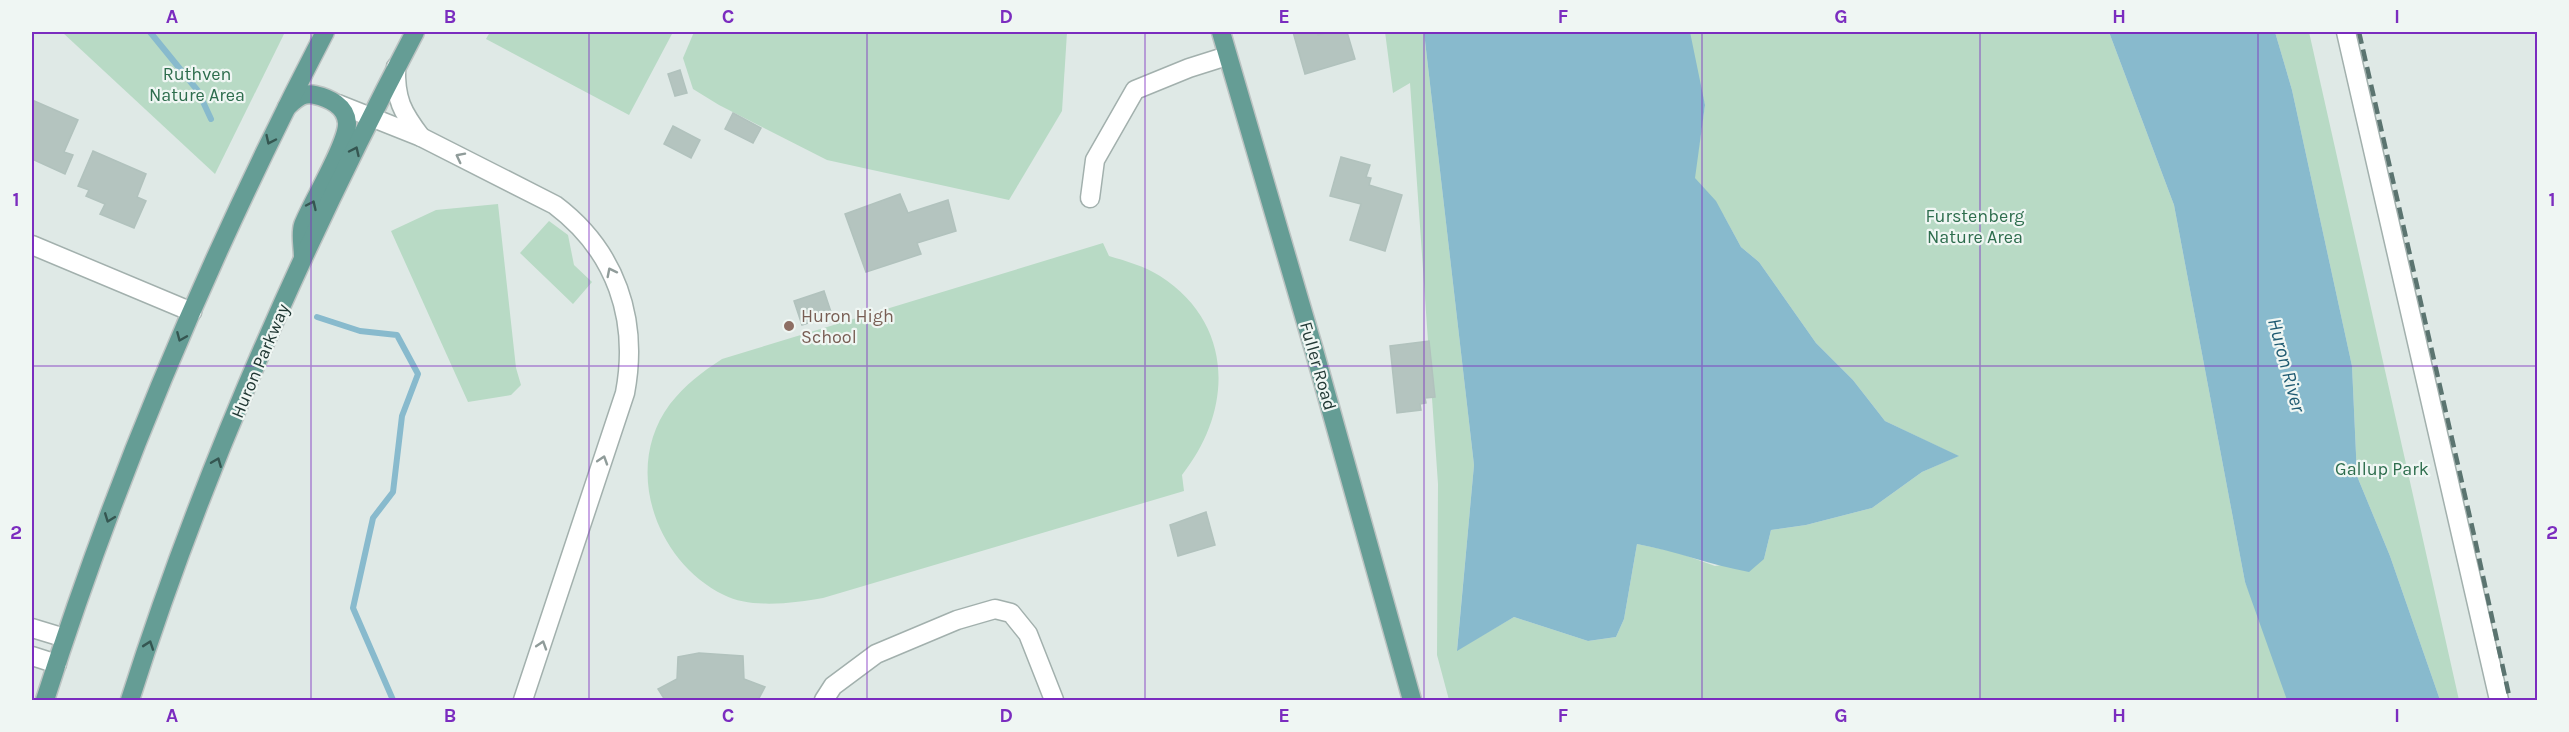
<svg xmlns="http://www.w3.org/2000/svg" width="2569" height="732" font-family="Karla,sans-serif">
  <rect width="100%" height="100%" fill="#dfe9e6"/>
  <g fill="#b8dac5">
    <polygon points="62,32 285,32 215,174"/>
    <polygon points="490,32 673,32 629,115 486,39"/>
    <polygon points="694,32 1067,32 1062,111 1009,200 827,160 719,105 693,89 683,58"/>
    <polygon points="1385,32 1424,32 1474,465 1457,650 1514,617 1588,641 1616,637 1624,619 1637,544 1676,552 1715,566 1764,559 1771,530 1806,525 1872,508 1922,472 1958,456 1885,421 1853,380 1816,343 1759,262 1741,247 1724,216 1694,178 1705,105 1685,32 2109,32 2174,205 2245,582 2296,700 1449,700 1437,655 1438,484 1410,83 1393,93"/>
    <polygon points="2275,32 2309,32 2459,700 2440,700 2390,556 2357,476 2352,366 2292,90"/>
    <polygon points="498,204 516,368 521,385 511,395 468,402 391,231 436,210"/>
    <polygon points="549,221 568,235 574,265 592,282 573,304 520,253"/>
    <path d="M1103 243 1109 256C1126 261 1144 266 1160 276 1235 324 1233 411 1182 475L1184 491 823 598C795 603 751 609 724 595 656 562 622 468 670 404 685 385 702 372 722 359Z"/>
  </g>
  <g fill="#88bacd">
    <path d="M1424 32H1690L1705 105 1695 178 1716 201 1741 247 1759 262 1816 343 1853 380 1885 421 1959 456 1922 472 1872 508 1806 525 1771 530 1764 559 1749 572C1711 565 1675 551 1637 544L1624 619 1616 637 1588 641 1514 617 1457 651 1474 465Z"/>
    <polygon points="2109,32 2275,32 2292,90 2352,366 2357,476 2390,556 2440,700 2287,700 2245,582 2174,205"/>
  </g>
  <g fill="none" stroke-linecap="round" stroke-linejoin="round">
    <g stroke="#88bacd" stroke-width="6">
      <polyline points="150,32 198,91 211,119"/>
      <polyline points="317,317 360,331 397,335 418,374 402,416 393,492 373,518 353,608 393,700"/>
    </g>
  </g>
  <g fill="#b4c4bf" stroke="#b1c2bd" stroke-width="1.5">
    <polygon points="1293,32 1317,32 1318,35 1329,32 1347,32 1355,59 1305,74"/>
    <polygon points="680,70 687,93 675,96 668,74"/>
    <polygon points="32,100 78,120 64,152 73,155 65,174 32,159"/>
    <polygon points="733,113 761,128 753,143 725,129"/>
    <polygon points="673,126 700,140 691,158 664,144"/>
    <polygon points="93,151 146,174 137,197 146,201 134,228 100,214 105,204 86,196 89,190 78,186"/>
    <polygon points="1341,157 1370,165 1366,177 1371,178 1369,185 1402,195 1385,251 1350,240 1361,204 1330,196"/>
    <polygon points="900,194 908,213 948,200 956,231 917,243 921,254 866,272 845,214"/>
    <polygon points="824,291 832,315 802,325 794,301"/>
    <polygon points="1429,341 1435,397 1425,398 1426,403 1420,404 1421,410 1397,413 1390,346"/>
    <polygon points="1206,512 1215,545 1178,556 1170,525"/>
    <polygon points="699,653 743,656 744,679 765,687 758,700 665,700 658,689 677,679 678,657"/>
  </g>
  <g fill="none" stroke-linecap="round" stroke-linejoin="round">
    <defs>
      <g id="minor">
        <polyline points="2346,32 2499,700"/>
        <path d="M396 67C395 99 402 112 421 137"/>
        <path d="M338 104 421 137 555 205C616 251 639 319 625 393L523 700"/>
        <polyline points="1090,198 1095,160 1135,90 1189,68 1227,56"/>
        <polyline points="32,245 192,312"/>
        <polyline points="32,628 65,638"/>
        <polyline points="32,656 57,664"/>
        <polyline points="824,700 833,686 876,654 957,620 995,609 1011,613 1028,634 1054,700"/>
      </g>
      <g id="major">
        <polyline points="1221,32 1314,350 1412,700"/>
        <path d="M287 107C296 99 302 92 315 95 329 98 346 106 347 123 348 143 312 202 303 225 300 234 303 247 303 257"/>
        <path d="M45 700C118 470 214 246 325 32"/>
        <path d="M130 700C203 470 303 245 415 32"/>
      </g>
    </defs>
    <use href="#minor" stroke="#a2b0ad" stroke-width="21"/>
    <use href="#major" stroke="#bcc3c2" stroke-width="21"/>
    <use href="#minor" stroke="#fff" stroke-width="18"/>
    <use href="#major" stroke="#659d95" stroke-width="18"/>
    <polyline stroke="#5b7470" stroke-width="4.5" stroke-dasharray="12 6" stroke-linecap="butt" points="2359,32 2474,535 2510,700"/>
  </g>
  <defs><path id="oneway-chevron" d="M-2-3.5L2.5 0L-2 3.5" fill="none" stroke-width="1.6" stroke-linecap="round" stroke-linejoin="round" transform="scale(1.5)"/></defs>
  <g stroke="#355651">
    <use href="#oneway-chevron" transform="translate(270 140) rotate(115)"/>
    <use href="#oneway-chevron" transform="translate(355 151) rotate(-65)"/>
    <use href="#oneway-chevron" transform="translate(312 205) rotate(-65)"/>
    <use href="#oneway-chevron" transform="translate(181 337) rotate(113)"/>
    <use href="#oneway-chevron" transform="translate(217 462) rotate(-68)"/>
    <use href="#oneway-chevron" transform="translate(109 518) rotate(111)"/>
    <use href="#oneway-chevron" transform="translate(149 645) rotate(-71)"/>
  </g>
  <g stroke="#909c9a">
    <use href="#oneway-chevron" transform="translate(460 157) rotate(-153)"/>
    <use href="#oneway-chevron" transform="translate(611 272) rotate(-117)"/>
    <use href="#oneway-chevron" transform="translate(603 460) rotate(-72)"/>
    <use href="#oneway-chevron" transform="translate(542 645) rotate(-72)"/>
  </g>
  <path fill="none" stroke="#7b2cbf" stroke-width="1.5" stroke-opacity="0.55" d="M311 32V700M589 32V700M867 32V700M1145 32V700M1424 32V700M1702 32V700M1980 32V700M2258 32V700M32 366H2538"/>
  <circle fill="#8d6e63" stroke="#eff6f3" stroke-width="2" cx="789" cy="326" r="6"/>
  <g text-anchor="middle" stroke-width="4.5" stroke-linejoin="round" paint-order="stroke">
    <g font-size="18" fill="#2d6d4d" stroke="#eff6f3">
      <text x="197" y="80">Ruthven<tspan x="197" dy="21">Nature Area</tspan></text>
      <text x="1975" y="222">Furstenberg<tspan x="1975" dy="21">Nature Area</tspan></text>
      <text x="2382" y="475">Gallup Park</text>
    </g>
    <g font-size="18" fill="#785e54" stroke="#eff6f3" text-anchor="start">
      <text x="801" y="322">Huron High<tspan x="801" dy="21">School</tspan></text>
    </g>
    <g font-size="18" fill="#213834" stroke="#eff6f3">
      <text transform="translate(260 361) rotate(-67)" y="6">Huron Parkway</text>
      <text transform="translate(1318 366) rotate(74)" y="6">Fuller Road</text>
    </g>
    <g font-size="20" font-style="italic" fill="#1e5a71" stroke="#eff6f3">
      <text transform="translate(2287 365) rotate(75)" y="7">Huron River</text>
    </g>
  </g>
  <rect width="2569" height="732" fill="none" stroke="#eff6f3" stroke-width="66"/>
  <rect x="33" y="33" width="2503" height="666" fill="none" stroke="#7b2cbf" stroke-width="2"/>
  <g font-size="20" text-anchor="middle" font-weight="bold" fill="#7b2cbf">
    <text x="172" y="23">A</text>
    <text x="450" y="23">B</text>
    <text x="728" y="23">C</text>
    <text x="1006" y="23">D</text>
    <text x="1284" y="23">E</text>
    <text x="1563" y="23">F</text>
    <text x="1841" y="23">G</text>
    <text x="2119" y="23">H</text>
    <text x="2397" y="23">I</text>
    <text x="16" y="206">1</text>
    <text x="2552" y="206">1</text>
    <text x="16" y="539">2</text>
    <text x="2552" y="539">2</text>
    <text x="172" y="722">A</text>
    <text x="450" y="722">B</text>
    <text x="728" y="722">C</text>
    <text x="1006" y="722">D</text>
    <text x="1284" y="722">E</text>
    <text x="1563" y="722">F</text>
    <text x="1841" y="722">G</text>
    <text x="2119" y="722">H</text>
    <text x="2397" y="722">I</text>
  </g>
</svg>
